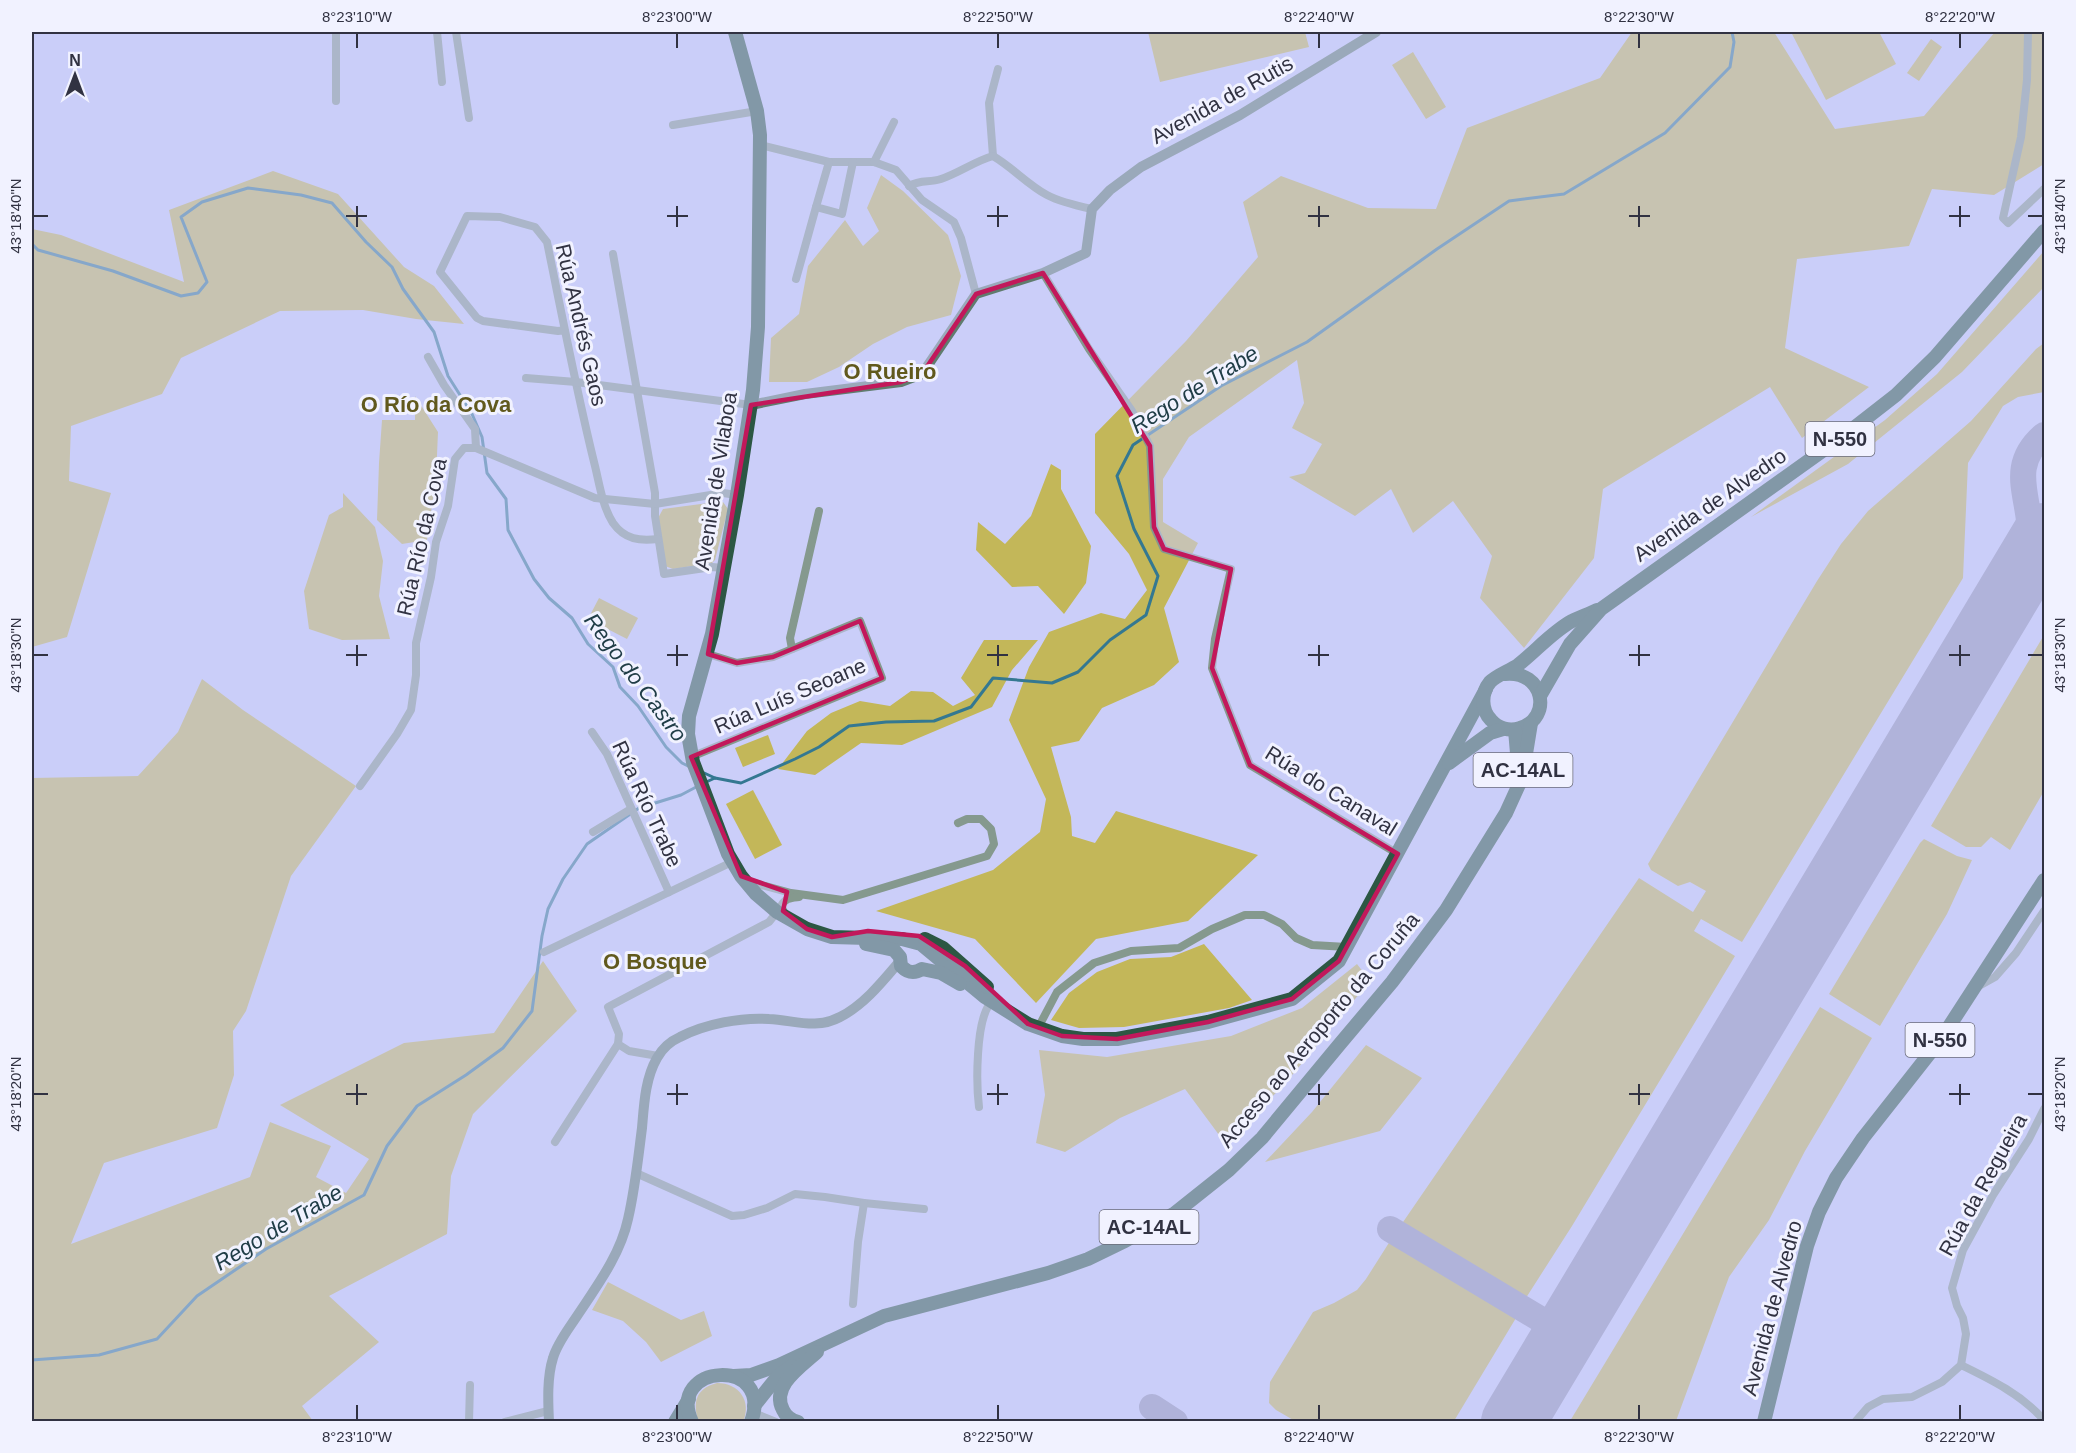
<svg xmlns="http://www.w3.org/2000/svg" width="2076" height="1453" font-family="Helvetica,sans-serif">
  <rect width="100%" height="100%" fill="#cbcef9"/>
  <g fill="#c3b759">
    <polygon points="1148,32 1305,32 1309,47 1160,82"/>
    <polygon points="1632,32 1774,32 1835,129 1924,116 1995,32 2044,32 2044,164 1994,195 1932,189 1909,246 1797,259 1785,348 1869,387 1802,438 1770,387 1603,489 1594,558 1524,648 1480,598 1492,556 1453,501 1413,533 1391,489 1355,516 1289,477 1305,473 1322,444 1292,428 1304,403 1297,360 1189,437 1163,479 1163,522 1198,543 1164,608 1179,662 1154,685 1102,708 1079,741 1051,747 1071,817 1072,836 1095,843 1116,811 1258,855 1188,921 1096,939 1036,1003 975,939 876,911 993,870 1040,832 1046,799 1009,720 1029,667 1049,632 1101,613 1125,619 1147,590 1129,554 1095,513 1095,434 1186,341 1258,257 1243,202 1281,176 1368,208 1436,209 1467,128 1600,78"/>
    <polygon points="1791,32 1879,32 1896,64 1826,100"/>
    <polygon points="1931,39 1942,47 1919,81 1907,73"/>
    <polygon points="1413,52 1446,107 1426,119 1392,65"/>
    <polygon points="273,171 338,194 404,267 434,286 464,324 416,319 363,310 280,311 181,358 162,394 71,426 69,481 111,493 67,637 32,647 32,229 61,235 184,282 169,210"/>
    <polygon points="881,175 903,191 948,235 961,276 951,315 907,327 873,344 839,367 807,382 769,382 771,338 799,314 808,266 845,220 863,246 879,231 867,208"/>
    <polygon points="2044,251 2044,287 1962,372 1848,464 1751,517 1885,420 1937,374"/>
    <polygon points="2044,343 2044,392 2018,397 2003,406 1968,463 1963,578 1742,942 1701,919 1694,931 1735,956 1572,1226 1524,1301 1401,1225 1639,878 1693,912 1706,891 1690,882 1678,886 1651,870 1648,864 1817,581 1841,544 1868,511 1971,421 2036,349"/>
    <polygon points="415,396 438,432 436,478 427,540 402,544 377,520 379,463 382,420 415,420"/>
    <polygon points="1051,464 1061,470 1061,489 1091,546 1086,583 1064,614 1038,586 1012,587 976,550 978,522 1005,544 1031,516"/>
    <polygon points="343,493 375,527 383,561 379,596 390,639 342,640 309,629 304,591 329,515 343,507"/>
    <polygon points="716,502 723,502 728,509 715,560 712,563 673,569 665,566 658,518 663,509"/>
    <polygon points="599,598 638,618 627,639 588,619"/>
    <polygon points="2044,635 2044,791 2010,850 1991,837 1981,847 1966,847 1931,826"/>
    <polygon points="984,640 1038,640 1012,670 992,707 902,745 861,743 815,775 778,769 807,731 831,713 860,701 890,706 911,691 933,692 953,706 975,695 961,678"/>
    <polygon points="202,679 243,710 356,786 291,876 246,1011 233,1031 234,1075 217,1128 104,1163 71,1244 250,1177 270,1122 331,1146 316,1177 346,1193 369,1159 280,1105 404,1043 494,1033 543,961 577,1011 473,1114 451,1176 447,1234 329,1296 379,1342 302,1406 313,1421 32,1421 32,778 138,776 178,732"/>
    <polygon points="768,735 775,754 743,767 735,748"/>
    <polygon points="753,790 782,845 755,859 726,804"/>
    <polygon points="1924,839 1957,856 1972,860 1947,914 1880,1026 1829,994 1920,843"/>
    <polygon points="1204,944 1252,1000 1229,1008 1124,1027 1079,1028 1051,1020 1069,993 1097,972 1130,959 1171,957"/>
    <polygon points="1357,964 1370,981 1283,1086 1225,1143 1185,1089 1120,1118 1065,1152 1036,1143 1045,1095 1039,1050 1107,1057 1231,1036 1302,1008"/>
    <polygon points="1820,1007 1872,1038 1805,1151 1769,1220 1729,1277 1676,1421 1570,1421"/>
    <polygon points="1366,1045 1422,1078 1380,1131 1265,1162 1312,1112"/>
    <polygon points="1392,1238 1519,1313 1454,1421 1295,1421 1276,1410 1269,1403 1270,1382 1313,1312 1334,1303 1357,1290 1366,1279"/>
    <polygon points="608,1282 681,1320 704,1311 712,1336 661,1362 646,1342 623,1321 592,1310"/>
    <path d="M717 1383C739 1383 752 1401 743 1422L698 1421C693 1402 695 1389 717 1383Z"/>
  </g>
  <g fill="none" stroke-linecap="round" stroke-linejoin="round">
    <g stroke="#347891" stroke-width="3">
      <polyline points="32,244 38,250 113,271 181,296 198,293 207,282 181,217 202,202 248,188 301,195 332,203 366,242 392,267 403,289 434,332 448,376 472,414 482,437 487,473 506,499 508,530 534,579 549,598 572,618 588,644 613,667 620,687 638,706 666,747 682,763 690,767"/>
      <polyline points="702,772 715,778"/>
      <polyline points="704,783 715,778 741,783 795,759 819,747 849,726 886,722 934,721 971,707 993,678 1052,683 1078,672 1110,640 1146,615 1158,576 1134,529 1117,476 1133,445 1221,386 1307,342 1437,249 1509,201 1564,194 1665,133 1730,67 1734,42 1732,32"/>
      <polyline points="32,1360 99,1355 157,1339 197,1296 266,1249 364,1195 387,1146 417,1106 466,1075 503,1048 532,1011 542,936 548,909 563,879 587,844 639,808 681,795 698,786"/>
    </g>
    <g stroke="#9093b4" stroke-width="26">
      <path d="M2020 576C2027 561 2030 547 2030 530 2028 493 2009 465 2044 435"/>
      <polyline points="1390,1229 1565,1334"/>
      <polyline points="1152,1407 1175,1422"/>
    </g>
    <polyline stroke="#9093b4" stroke-width="64" points="1513,1422 2044,535"/>
    <g stroke="#85998e" stroke-width="8">
      <polyline points="336,32 336,101"/>
      <polyline points="437,32 442,82"/>
      <polyline points="456,32 469,118"/>
      <polyline points="2028,32 2027,80 2021,137 2003,218 2008,223 2044,189"/>
      <polyline points="673,125 757,111"/>
      <polyline points="760,145 829,162 874,162 896,170 922,200 954,222 961,238 976,294"/>
      <polyline points="993,156 989,103 998,69"/>
      <polyline points="829,162 816,207 842,214 853,162"/>
      <polyline points="874,162 894,122"/>
      <path d="M909 186C921 179 929 183 941 179 959 173 975 161 993 156 1012 167 1028 185 1047 195 1060 202 1078 206 1092 209"/>
      <polyline points="613,254 655,493 655,516 664,574 712,567 723,568"/>
      <polyline points="1043,273 1089,349 1132,411 1150,446 1154,527 1164,549 1231,569 1215,639 1212,668 1250,765 1398,854"/>
      <polyline points="796,279 816,207"/>
      <path d="M565 330 558 331 483 321 477 318 440 272 467 216 500 217 535 227 547 242C562 315 576 389 594 462 599 481 602 506 613 523 625 540 640 541 658 539"/>
      <polyline points="428,357 444,385 475,429 476,448"/>
      <polyline points="526,378 576,382 751,405"/>
      <polyline points="792,649 790,638 819,511"/>
      <polyline points="592,732 607,754 669,892"/>
      <polyline points="691,757 882,678 860,621 773,657 737,663 708,654"/>
      <polyline points="360,786 397,734 411,710 416,675 416,643 431,577 436,542 448,506 455,459 464,448 476,448 595,498 655,504 723,493 737,495"/>
      <polyline points="593,832 631,809"/>
      <polyline points="750,882 791,893 843,900 987,856 994,844 991,829 981,819 967,819 958,823"/>
      <path d="M786 916 781 906C785 898 791 898 799 897"/>
      <polyline points="544,952 732,862"/>
      <polyline points="1977,987 1995,977 2016,953 2044,911"/>
      <polyline points="1038,1028 1057,992 1094,963 1131,951 1179,948 1212,929 1245,915 1264,915 1282,924 1296,938 1312,945 1347,947"/>
      <polyline points="658,1056 629,1051 618,1044 619,1034 608,1007 769,922 777,912"/>
      <path d="M979 1107C976 1083 976 1024 989 1005"/>
      <polyline points="555,1142 618,1044"/>
      <polyline points="636,1173 732,1216 744,1215 767,1208 795,1194 825,1197 864,1203 924,1209"/>
      <polyline points="853,1304 858,1242 864,1203"/>
      <path d="M1961 1365C1992 1380 2022 1395 2044 1420"/>
      <polyline points="754,1413 776,1422"/>
      <polyline points="469,1422 470,1385"/>
      <polyline points="505,1422 548,1411"/>
      <polyline points="1855,1422 1868,1407 1883,1399 1912,1397 1942,1382 1961,1365 1966,1334 1963,1318 1957,1306 1952,1288 1963,1250 1993,1195 2029,1139 2044,1109"/>
    </g>
    <g stroke="#607c6e" stroke-width="10">
      <polyline points="751,405 805,394 901,382 922,374 976,294 1043,273 1086,253 1092,209 1110,190 1141,167 1240,115 1376,32"/>
      <path d="M549 1422C548 1401 547 1377 553 1358 557 1344 567 1331 575 1319 596 1287 620 1256 628 1219 635 1189 638 1159 642 1128 644 1105 645 1079 657 1058 662 1049 671 1041 680 1037 705 1024 741 1017 769 1019 794 1020 816 1030 840 1017 864 1005 883 981 900 961"/>
    </g>
    <g stroke="#2c5743" stroke-width="14">
      <polyline points="735,32 757,111 760,135 758,327 753,390 737,495 712,634 689,716 688,734 693,762 728,854 741,876 756,894 777,912 807,929 832,937 902,939 921,944 985,997 1028,1024 1062,1036 1083,1039 1117,1039 1208,1022 1292,999 1339,961 1486,689"/>
      <path d="M1505 674C1544 670 1553 718 1520 728 1509 732 1498 728 1491 720 1481 710 1481 693 1490 682 1497 675 1509 671 1518 665 1536 651 1552 632 1572 621 1580 617 1589 614 1597 610"/>
      <polyline points="1540,696 1570,644 1601,609 1846,434 1896,395 1935,357 2044,231"/>
      <polyline points="1515,730 1518,765"/>
      <polyline points="1449,763 1490,733 1503,729"/>
      <polyline points="925,939 943,948 987,987"/>
      <path d="M866 944 894 950 900 957 901 966C908 973 914 974 922 969L941 973 960 984"/>
      <polyline points="734,1376 751,1375 779,1365 884,1316 1048,1273 1088,1259 1125,1241 1175,1213 1229,1170 1262,1138 1339,1045 1392,982 1446,910 1506,813 1522,778 1531,723"/>
      <polyline points="754,1406 778,1376 792,1366"/>
      <polyline points="675,1422 689,1399"/>
      <path d="M692 1422C665 1363 775 1356 751 1422"/>
      <path d="M798 1422C791 1420 786 1417 783 1410 770 1386 802 1366 817 1352"/>
      <polyline points="1764,1422 1807,1246 1819,1212 1836,1178 1863,1138 1941,1039 2044,880"/>
    </g>
  </g>
  <path d="M0 0H2076V1453H0ZM1043 273 1150 446 1154 527 1164 549 1231 569 1212 668 1250 765 1398 854 1339 961 1292 999 1208 1022 1117 1039 1062 1036 1028 1024 965 966 919 936 868 931 832 937 807 929 783 911 787 892 741 876 691 757 882 678 860 621 773 657 737 663 708 654 751 405 901 382 922 374 976 294Z" fill="#cbcef9" fill-opacity=".55" fill-rule="evenodd"/>
  <path fill="none" stroke="#c2185b" stroke-width="4.5" stroke-linejoin="round" d="M1043 273 1150 446 1154 527 1164 549 1231 569 1212 668 1250 765 1398 854 1339 961 1292 999 1208 1022 1117 1039 1062 1036 1028 1024 965 966 919 936 868 931 832 937 807 929 783 911 787 892 741 876 691 757 882 678 860 621 773 657 737 663 708 654 751 405 901 382 922 374 976 294Z"/>
  <path fill="none" stroke="#313242" stroke-width="2" d="M357 33V48M677 33V48M998 33V48M1319 33V48M1639 33V48M1960 33V48M357 206V227M677 206V227M998 206V227M1319 206V227M1639 206V227M1960 206V227M33 216H48M346 216H367M667 216H688M987 216H1008M1308 216H1329M1629 216H1650M1949 216H1970M2028 216H2043M357 645V666M677 645V666M998 645V666M1319 645V666M1639 645V666M1960 645V666M33 655H48M346 655H367M667 655H688M987 655H1008M1308 655H1329M1629 655H1650M1949 655H1970M2028 655H2043M357 1084V1105M677 1084V1105M998 1084V1105M1319 1084V1105M1639 1084V1105M1960 1084V1105M33 1094H48M346 1094H367M667 1094H688M987 1094H1008M1308 1094H1329M1629 1094H1650M1949 1094H1970M2028 1094H2043M357 1405V1420M677 1405V1420M998 1405V1420M1319 1405V1420M1639 1405V1420M1960 1405V1420"/>
  <g text-anchor="middle" stroke-width="6" stroke-linejoin="round" paint-order="stroke">
    <g fill="#f1f2ff" stroke="#6b6c7b" stroke-width="1.5">
      <rect x="1805.5" y="422" width="69" height="34" rx="4.5"/>
      <rect x="1473.5" y="753" width="99" height="34" rx="4.5"/>
      <rect x="1905.5" y="1023" width="69" height="34" rx="4.5"/>
      <rect x="1099.5" y="1210" width="99" height="34" rx="4.5"/>
    </g>
    <g font-size="20" font-weight="bold" fill="#313242">
      <text x="1840" y="446">N-550</text>
      <text x="1523" y="777">AC-14AL</text>
      <text x="1940" y="1047">N-550</text>
      <text x="1149" y="1234">AC-14AL</text>
    </g>
    <g font-size="21" fill="#313242" stroke="#f1f2ff">
      <text transform="translate(1222 100) rotate(-29)" y="7">Avenida de Rutis</text>
      <text transform="translate(581 325) rotate(77)" y="7">Rúa Andrés Gaos</text>
      <text transform="translate(716 481) rotate(-81)" y="7">Avenida de Vilaboa</text>
      <text transform="translate(1710 505) rotate(-35)" y="7">Avenida de Alvedro</text>
      <text transform="translate(422 537) rotate(-77)" y="7">Rúa Río da Cova</text>
      <text transform="translate(790 696) rotate(-23)" y="7">Rúa Luís Seoane</text>
      <text transform="translate(1331 791) rotate(32)" y="7">Rúa do Canaval</text>
      <text transform="translate(647 804) rotate(65)" y="7">Rúa Río Trabe</text>
      <text transform="translate(1319 1030) rotate(-50)" y="7">Acceso ao Aeroporto da Coruña</text>
      <text transform="translate(1983 1185) rotate(-61)" y="7">Rúa da Regueira</text>
      <text transform="translate(1772 1308) rotate(-75)" y="7">Avenida de Alvedro</text>
    </g>
    <g font-size="22" font-weight="bold" fill="#61591d" stroke="#f1f2ff">
      <text x="890" y="379">O Rueiro</text>
      <text x="436" y="412">O Río da Cova</text>
      <text x="655" y="969">O Bosque</text>
    </g>
    <g font-size="22" font-style="italic" fill="#203d47" stroke="#f1f2ff">
      <text transform="translate(1194 389) rotate(-32)" y="8">Rego de Trabe</text>
      <text transform="translate(636 677) rotate(53)" y="8">Rego do Castro</text>
      <text transform="translate(278 1227) rotate(-31)" y="8">Rego de Trabe</text>
    </g>
  </g>
  <rect width="2076" height="1453" fill="none" stroke="#f1f2ff" stroke-width="66"/>
  <g transform="translate(75 75)" stroke="#f1f2ff" stroke-width="4.5" paint-order="stroke">
  <path d="M0-4.5L10 22L0 15L-10 22Z" fill="#313242"/>
  <text y="-9" font-size="16" font-weight="bold" text-anchor="middle" fill="#313242">N</text>
  </g>
  <rect x="33" y="33" width="2010" height="1387" fill="none" stroke="#313242" stroke-width="2"/>
  <g font-size="15" text-anchor="middle" fill="#313242">
    <text x="357" y="22">8°23'10"W</text>
    <text x="677" y="22">8°23'00"W</text>
    <text x="998" y="22">8°22'50"W</text>
    <text x="1319" y="22">8°22'40"W</text>
    <text x="1639" y="22">8°22'30"W</text>
    <text x="1960" y="22">8°22'20"W</text>
    <text transform="translate(16 216) rotate(-90)" y="5">43°18'40"N</text>
    <text transform="translate(2060 216) rotate(-90)" y="5">43°18'40"N</text>
    <text transform="translate(16 655) rotate(-90)" y="5">43°18'30"N</text>
    <text transform="translate(2060 655) rotate(-90)" y="5">43°18'30"N</text>
    <text transform="translate(16 1094) rotate(-90)" y="5">43°18'20"N</text>
    <text transform="translate(2060 1094) rotate(-90)" y="5">43°18'20"N</text>
    <text x="357" y="1442">8°23'10"W</text>
    <text x="677" y="1442">8°23'00"W</text>
    <text x="998" y="1442">8°22'50"W</text>
    <text x="1319" y="1442">8°22'40"W</text>
    <text x="1639" y="1442">8°22'30"W</text>
    <text x="1960" y="1442">8°22'20"W</text>
  </g>
</svg>
